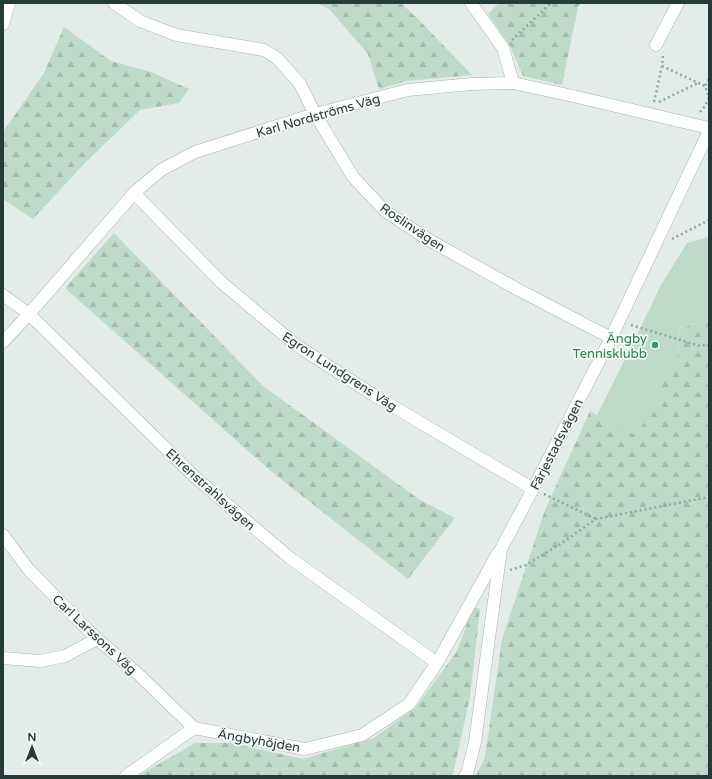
<svg xmlns="http://www.w3.org/2000/svg" width="712" height="779" font-family="'Varela Round',sans-serif">
  <defs>
    <pattern id="forest-firs" width="22" height="20" patternUnits="userSpaceOnUse"><rect width="22" height="20" fill="#bedbca"/><path d="M5 1l3.5 6h-7zM16 11l3.5 6h-7z" fill="#a3bdae"/></pattern>
  </defs>
  <rect width="100%" height="100%" fill="#e3ece9"/>
  <g fill="url(#forest-firs)">
    <polygon points="317,3 401,3 418,19 472,75 407,81 379,89 368,54 330,10"/>
    <polygon points="499,3 581,3 578,7 562,85 523,76 510,46 488,14"/>
    <polygon points="64,27 111,61 151,72 189,89 179,103 140,110 83,165 33,219 3,199 3,132 44,73"/>
    <polygon points="114,233 263,386 420,500 455,518 408,579 273,473 65,288"/>
    <polygon points="709,320 709,776 476,776 485,757 502,639 545,510 590,411 597,415 678,355 680,328"/>
    <polygon points="473,607 480,609 470,697 453,774 451,776 138,776 195,743 231,743 303,759 374,738 416,707 457,651"/>
  </g>
  <polygon fill="#bedbca" points="709,237 709,320 680,328 678,355 637,436 597,415 637,335 661,285 687,243"/>
  <g fill="none" stroke-linecap="round" stroke-linejoin="round">
    <defs>
      <g id="minor">
        <polyline points="114,3 140,21 176,35 264,50 277,58 300,84 315,114 353,177 385,211 429,240 517,289 611,338"/>
        <polyline points="471,3 503,48 513,83"/>
        <polyline points="3,24 9,3"/>
        <polyline points="656,45 678,3"/>
        <polyline points="134,193 221,282 296,345 372,394 533,489"/>
        <polyline points="3,295 29,314 195,477 290,558 437,663"/>
        <polyline points="3,342 29,314 134,193 161,170 195,152 315,114 408,90 472,84 513,83 573,96 709,128"/>
        <polyline points="3,535 29,570 68,610 97,639 136,672 194,728"/>
        <polyline points="3,658 40,661 65,656 97,639"/>
        <polyline points="126,776 194,728 305,749 362,735 409,704 437,663 498,553"/>
        <polyline points="465,776 467,774 475,742 501,549 533,489 611,338 709,131"/>
      </g>
    </defs>
    <use href="#minor" stroke="#a6b3b0" stroke-width="13"/>
    <g stroke="#87aca5" stroke-width="2.5" stroke-dasharray="2 3" stroke-linecap="butt">
      <polyline points="512,40 551,3"/>
      <polyline points="663,56 662,66 705,86"/>
      <polyline points="654,102 662,66"/>
      <polyline points="659,102 698,83"/>
      <polyline points="700,112 705,106 709,97 705,86 709,79"/>
      <polyline points="672,239 709,220"/>
      <polyline points="631,325 700,346 709,344"/>
      <polyline points="544,494 596,519"/>
      <polyline points="510,570 526,565 562,543 596,519 709,497"/>
    </g>
    <use href="#minor" stroke="#fff" stroke-width="12"/>
  </g>
  <circle fill="#2e9e5b" stroke="#f4f8f7" stroke-width="1.5" cx="655" cy="345" r="4"/>
  <g text-anchor="middle" stroke-width="3.5" stroke-linejoin="round" paint-order="stroke">
    <g font-size="13" fill="#253b38" stroke="#f4f8f7">
      <text transform="translate(318 115) rotate(-16)" y="5">Karl Nordströms Väg</text>
      <text transform="translate(413 227) rotate(34)" y="5">Roslinvägen</text>
      <text transform="translate(340 371) rotate(33)" y="5">Egron Lundgrens Väg</text>
      <text transform="translate(556 444) rotate(-63)" y="5">Färjestadsvägen</text>
      <text transform="translate(211 489) rotate(42)" y="5">Ehrenstrahlsvägen</text>
      <text transform="translate(95 634) rotate(43)" y="5">Carl Larssons Väg</text>
      <text transform="translate(259 740) rotate(10)" y="5">Ängbyhöjden</text>
    </g>
    <g font-size="13" fill="#27864d" stroke="#f4f8f7" text-anchor="end">
      <text x="647" y="343">Ängby<tspan x="647" dy="15">Tennisklubb</tspan></text>
    </g>
  </g>
  <rect width="712" height="779" fill="none" stroke="#253b38" stroke-width="8"/>
  <g transform="translate(32 747)" stroke="#f4f8f7" stroke-width="3" paint-order="stroke">
  <path d="M0-3L7 15L0 10L-7 15Z" fill="#253b38"/>
  <text y="-6" font-size="11" font-weight="bold" text-anchor="middle" fill="#253b38">N</text>
  </g>
</svg>
